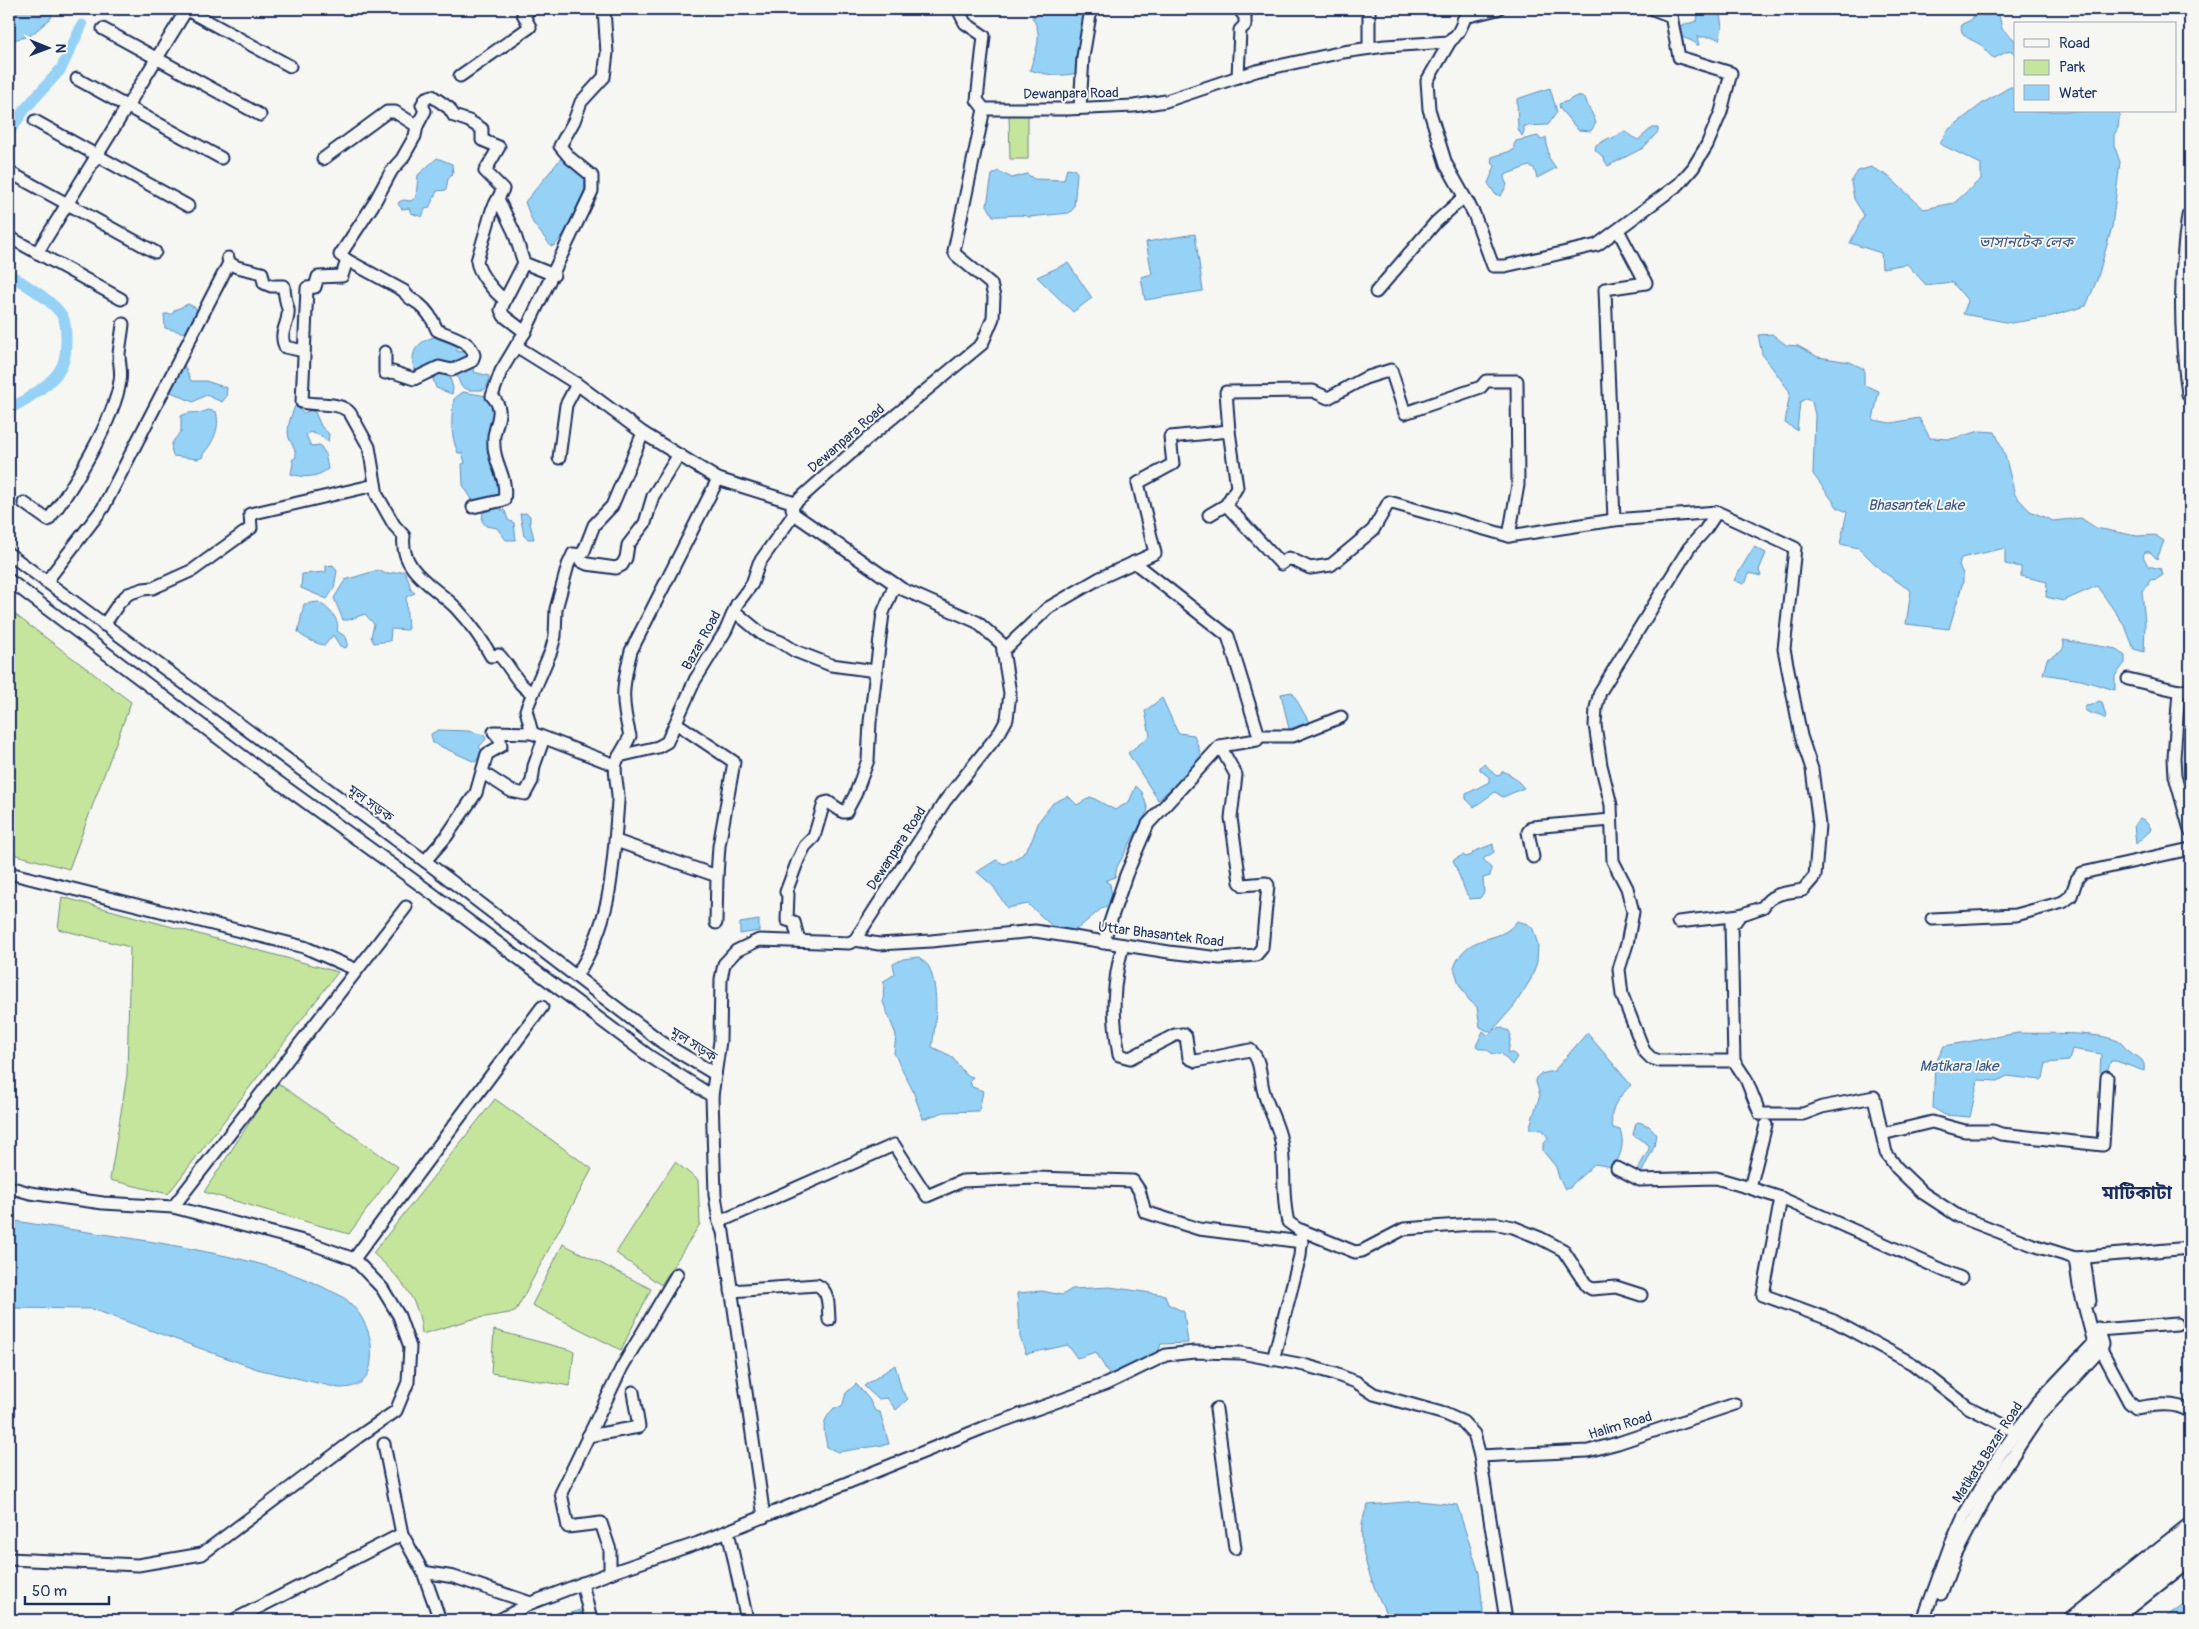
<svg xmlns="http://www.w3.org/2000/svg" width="2199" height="1629" font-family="Pangolin,'Noto Sans Bengali',sans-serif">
  <rect width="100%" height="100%" fill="#f6f6f2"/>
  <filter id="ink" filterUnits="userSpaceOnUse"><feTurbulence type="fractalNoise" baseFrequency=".02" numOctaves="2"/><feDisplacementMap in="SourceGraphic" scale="10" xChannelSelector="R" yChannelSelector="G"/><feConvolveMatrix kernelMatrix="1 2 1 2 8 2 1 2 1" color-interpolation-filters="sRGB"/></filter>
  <g filter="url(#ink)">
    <g fill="#c5e59d" stroke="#708a7e">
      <polygon points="1009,114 1028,114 1028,159 1010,159"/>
      <polygon points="9,610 131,702 69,869 9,853"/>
      <polygon points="62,897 338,972 168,1194 110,1180 127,1075 130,947 58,929"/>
      <polygon points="276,1082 398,1167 349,1234 204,1192"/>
      <path d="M495 1099 592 1169 515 1312 473 1319 422 1334C420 1298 398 1276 373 1253Z"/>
      <polygon points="675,1162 698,1180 700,1224 661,1285 616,1253"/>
      <polygon points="563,1244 651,1289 621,1350 532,1305"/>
      <polygon points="494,1330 574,1351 570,1386 491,1373"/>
    </g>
    <g fill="#96d1f6" stroke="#6590b9">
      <polygon points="9,9 54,9 51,18 30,36 9,41"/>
      <path d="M1040 9H1086L1077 73C1061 77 1046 75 1030 70 1036 49 1044 36 1032 17L1038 15Z"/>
      <path d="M1696 9H1711L1720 14 1722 27 1719 40 1714 37H1697L1699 45H1697C1692 39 1683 39 1676 34V27L1697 21 1698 14Z"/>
      <path d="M1977 12 1999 15 2002 29 2015 40V55L2012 51 2006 52 1995 58C1988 56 1987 50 1981 45 1972 39 1958 37 1962 24L1971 20Z"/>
      <polygon points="2010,87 2015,87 2015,111 2120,111 2118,128 2114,135 2114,145 2120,162 2112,227 2097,280 2086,306 2045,318 2011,323 1963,314 1968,301 1952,282 1926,285 1907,264 1882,268 1881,253 1850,243 1864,215 1854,199 1851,182 1858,171 1871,167 1888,176 1924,209 1954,203 1981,179 1981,164 1940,144 1948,130 1983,103"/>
      <polygon points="1550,88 1557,112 1548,125 1524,126 1524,132 1522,136 1518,129 1517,99"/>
      <path d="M1576 96 1585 98C1588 107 1593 114 1596 123L1591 131 1578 130 1560 109 1559 104 1568 101Z"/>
      <path d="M1652 128H1658V132L1643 148 1608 166 1602 156 1595 150 1596 145 1609 138 1613 139C1627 127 1624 133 1638 140Z"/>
      <polygon points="1538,136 1541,140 1546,137 1549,158 1556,168 1537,178 1534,168 1529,166 1507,174 1504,178 1507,185 1501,196 1495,194 1488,183 1495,166 1491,162 1492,157 1514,150 1514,145 1516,141"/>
      <path d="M563 156 584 176C589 199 569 229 554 246H551L533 223 525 202Z"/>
      <polygon points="437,158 452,164 453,174 448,179 446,190 437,191 429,208 425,209 422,217 411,213 409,208 402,209 398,204 399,202 403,200 411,201 416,197 418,175"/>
      <path d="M1067 168 1074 169 1077 173 1074 208 1069 213 1029 217C1022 213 1003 217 993 216L987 205 992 175 998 171 1012 178 1027 174 1034 179 1064 180Z"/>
      <polygon points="1195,234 1203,291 1145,300 1141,277 1152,274 1146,242"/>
      <polygon points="1068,263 1092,298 1073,312 1037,277"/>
      <polygon points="188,304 196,308 197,313 199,315 189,334 165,328 164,314 172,314 175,310"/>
      <polygon points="1772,334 1786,345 1798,346 1818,357 1850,362 1864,369 1864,385 1879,391 1873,420 1891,423 1919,418 1930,438 1951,439 1980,431 1995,432 2005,455 2015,495 2030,511 2053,521 2081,518 2096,528 2137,536 2155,535 2164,541 2157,559 2150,552 2145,552 2143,556 2148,566 2161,569 2163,575 2157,579 2150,580 2147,587 2142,591 2145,623 2144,652 2134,649 2125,626 2097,586 2063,601 2046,597 2047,582 2021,576 2021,567 2005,564 2005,548 1961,558 1959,565 1963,574 1963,582 1949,629 1906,624 1911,591 1882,571 1859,548 1840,544 1847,512 1838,508 1813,474 1815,415 1812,402 1807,398 1800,402 1797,430 1785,423 1790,392 1762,354 1758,335"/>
      <path d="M434 337 458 346 456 350 459 352 466 351 470 358 457 367 441 364 439 361 423 373 414 369C410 352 417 342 434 337Z"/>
      <polygon points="184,365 191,381 206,381 227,388 226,397 222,402 206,395 193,402 169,391 178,368"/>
      <polygon points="465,365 475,366 474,372 489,376 488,385 484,390 469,390 461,386 457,376"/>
      <polygon points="441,371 449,374 453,388 452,394 436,388 431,373"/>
      <path d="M463 392 487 396 495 403 501 483 499 500 489 502 473 501 463 485 462 464 465 463 462 453H458C450 434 451 419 454 399Z"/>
      <path d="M295 406 304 413 311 410 315 412 321 426 329 434 328 442 321 436 310 432 306 435 311 446 320 445 325 453 328 469C316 478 305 478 291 474L293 463 292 460 296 457C296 450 292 445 289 438 286 427 291 417 295 406Z"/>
      <path d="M208 410 216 412C221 427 213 443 203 454V457L198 459 173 456C169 441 173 443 181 431V416C191 410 200 415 208 410Z"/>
      <polygon points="501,505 501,510 505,511 508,520 514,523 516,540 506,540 497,528 486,526 482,521 483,510"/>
      <polygon points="526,513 530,516 530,523 534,539 528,539 524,536 520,514"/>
      <polygon points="1754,547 1766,553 1759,570 1761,576 1749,573 1746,582 1743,584 1734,580"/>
      <polygon points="333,565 337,571 334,588 327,599 301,588 302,574 326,572 326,566"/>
      <polygon points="378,570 386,574 404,571 408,578 411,590 415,593 406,597 408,630 391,629 390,641 374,643 371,637 374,624 365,614 348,620 343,620 334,598 345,580"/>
      <path d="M318 602C328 608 341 619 337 631L346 637 348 643 346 648 340 646 333 635 325 645C319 645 301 637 298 632L304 604Z"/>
      <path d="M2063 640 2117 649 2125 656V663L2115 676V690L2081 680 2043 674 2047 659C2056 654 2067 652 2063 640Z"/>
      <polygon points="1292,692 1309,722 1289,729 1281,694"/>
      <polygon points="1162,698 1178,733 1194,735 1203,760 1158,800 1128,753 1150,736 1145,711"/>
      <path d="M2099 701 2102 702 2106 717 2105 719C2099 713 2090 716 2084 709L2086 706 2092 705Z"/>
      <polygon points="438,730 468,731 484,735 486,739 479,747 482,750 481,755 475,762 433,743 431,734"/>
      <polygon points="1485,764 1495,775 1499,776 1503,771 1514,777 1524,788 1503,797 1495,792 1474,807 1466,799 1466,794 1489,782 1489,777 1480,770 1480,767"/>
      <polygon points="1136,786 1142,792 1148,810 1117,867 1115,877 1105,881 1110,884 1113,903 1101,909 1070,935 1052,926 1028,904 1007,908 993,886 977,872 996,860 1004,864 1022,855 1032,840 1039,821 1053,803 1068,796 1077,805 1091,797 1115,810 1129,802"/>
      <polygon points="2140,818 2144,820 2151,828 2150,831 2136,844 2134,825"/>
      <polygon points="1493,844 1494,852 1483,859 1491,868 1490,876 1483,878 1484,892 1480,898 1470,899 1466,893 1453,860 1463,855 1466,857 1472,855 1473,852"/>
      <polygon points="759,920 759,931 740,934 740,923"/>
      <path d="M1517 921 1528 924 1533 929 1538 945 1537 962 1531 979 1514 1006 1493 1030 1488 1031 1480 1027 1477 1007 1469 1000 1459 984 1454 968C1467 930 1500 946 1517 921Z"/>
      <path d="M919 957C923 961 928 964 930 969 939 993 936 1022 932 1047L951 1056 966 1075 973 1077 970 1081 972 1087 983 1091 979 1111 944 1112 923 1119 913 1091 894 1053 896 1035 883 1002 884 981 895 974 893 964 903 959Z"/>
      <polygon points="1499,1027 1509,1031 1511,1035 1508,1053 1513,1053 1517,1057 1512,1065 1501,1053 1493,1054 1486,1049 1481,1049 1476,1046 1483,1031 1488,1035"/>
      <path d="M1587 1033 1631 1085C1618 1098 1608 1109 1613 1128L1620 1130C1625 1143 1621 1157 1613 1167L1594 1164C1587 1173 1575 1179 1570 1188L1565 1189 1559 1178 1556 1167 1543 1151V1145L1548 1138 1543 1130 1529 1129 1540 1095 1535 1079 1540 1074 1554 1071Z"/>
      <path d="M2018 1033C2043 1034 2097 1031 2118 1041 2123 1043 2125 1049 2129 1052 2138 1057 2146 1059 2144 1071L2116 1061H2111L2106 1073 2100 1072 2101 1054 2072 1049 2069 1061 2046 1063 2043 1078 2041 1080 2007 1076 1998 1081 1978 1080 1970 1117 1945 1115 1933 1108 1935 1064 1944 1046Z"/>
      <polygon points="1639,1122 1649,1126 1656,1133 1654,1147 1640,1176 1634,1176 1649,1149 1649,1145 1633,1135 1636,1123"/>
      <path d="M9 1220C75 1231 142 1238 207 1252 247 1260 286 1269 323 1287 331 1292 343 1295 349 1302 367 1319 375 1343 370 1367 367 1384 354 1388 339 1388L257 1369 92 1309 9 1308Z"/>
      <polygon points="1110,1287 1165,1295 1168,1304 1184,1312 1188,1343 1161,1344 1157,1355 1111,1378 1096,1352 1077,1358 1068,1345 1026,1354 1020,1337 1017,1293 1042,1291 1062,1295 1072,1289"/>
      <polygon points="895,1365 902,1391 908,1399 896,1410 887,1398 878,1399 864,1386"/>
      <path d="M856 1384 869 1399 875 1411 880 1412 889 1444 838 1452 827 1447C824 1429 820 1423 834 1408L842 1407 846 1393Z"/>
      <path d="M1418 1501 1457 1505 1479 1573 1484 1620H1389C1374 1587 1350 1541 1368 1505Z"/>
      <polygon points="2190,1599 2190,1620 2162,1620"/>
      <polygon points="580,1610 582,1620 547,1620"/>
    </g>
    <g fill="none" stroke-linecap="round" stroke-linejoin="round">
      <g stroke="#96d1f6" stroke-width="11">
        <polyline points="9,132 25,109 61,69 82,25"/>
        <path d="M9 274C24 284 54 301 63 317 66 323 66 333 66 339 66 348 66 357 62 366 55 382 25 401 9 409"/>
      </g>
      <defs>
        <g id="minor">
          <polyline points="185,9 290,66"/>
          <polyline points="958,9 965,23 984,36 977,100 984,109"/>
          <polyline points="1369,9 1369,48"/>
          <polyline points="1463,20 1465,17 1498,9"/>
          <polyline points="103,29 260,115"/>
          <polyline points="1452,38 1427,81 1429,109 1446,164 1474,214 1493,266 1505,266 1597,245 1679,184 1693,168 1707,145 1721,112 1731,73 1679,57 1671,16 1653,9"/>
          <polyline points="460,76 530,27 523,14 531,9"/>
          <polyline points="1238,77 1240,30 1245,25 1245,17 1239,9"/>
          <polyline points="77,79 221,158"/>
          <polyline points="1080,108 1083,57 1091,9"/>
          <polyline points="35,121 188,206"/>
          <polyline points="323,159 387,112 395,112 417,126"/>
          <polyline points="9,172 155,252"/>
          <polyline points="499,201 514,232 524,263 505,300"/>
          <polyline points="9,237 121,299"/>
          <polyline points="37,253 187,9"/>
          <path d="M347 260 342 276 318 277 315 287 307 288 302 402C316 406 340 401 350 413L369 447 377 495 394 525 404 536C399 571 436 587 456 608 469 622 482 639 491 656L499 655C511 667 518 687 533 693L551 651 555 636 556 609 568 565 573 554 580 555 584 551 594 525 612 506 643 433"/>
          <path d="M229 263 237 267 262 273 264 283 271 286H284C284 295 286 301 288 309 290 324 278 331 285 347L304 351"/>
          <polyline points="524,263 554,275"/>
          <polyline points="1376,292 1436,222 1464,197 1469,204"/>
          <polyline points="525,332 592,191 592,176 570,158 560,146 574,121 581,102 604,77 607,53 604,9"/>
          <path d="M385 352V373L393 372 414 379 439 367 452 370 472 361 474 355C471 340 449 336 437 330 433 320 428 311 419 304 412 299 408 299 404 291L347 260 340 255 373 205 392 170 402 159 415 136 417 126 425 111 422 105 426 98 432 96 449 108 454 116 469 121 482 129V140L499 147 485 171 503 189 492 210 477 261C478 273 495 293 505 300L501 310 504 316 525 332 516 346 577 384 643 433 718 479 795 503"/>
          <polyline points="1229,431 1226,392 1313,391 1328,398 1365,378 1391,370 1405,413 1481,387 1486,381 1517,381 1518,485 1509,536"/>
          <polyline points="559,458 566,405 577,384"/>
          <path d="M24 503 48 520C72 490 115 418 120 381 122 372 119 363 119 354 120 344 122 334 123 324"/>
          <path d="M1226 505 1281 564 1289 558 1310 568 1331 565 1373 530 1389 502 1509 536 1614 520 1717 512 1795 548 1784 649 1801 736 1812 769 1819 825 1815 876 1803 890C1787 893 1772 892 1763 907L1740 915 1678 922"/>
          <path d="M473 507 504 500C508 478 495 465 494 447 494 442 493 436 495 432 498 417 504 409 492 396L501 371 516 346"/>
          <polyline points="1717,512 1705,530 1689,548 1600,692 1596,708 1595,725 1601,765 1611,805 1613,861 1627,888 1633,912 1627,944 1619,969 1622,995 1644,1051 1651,1058 1660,1061 1734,1061"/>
          <polyline points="1614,520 1605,289 1646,283 1618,230"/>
          <polyline points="9,554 425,861 663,1043 715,1074"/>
          <polyline points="580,555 581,561 587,564 616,568 622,565 626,558 628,545 645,523 653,496 675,461 681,456"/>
          <polyline points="9,580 249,761 430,892 649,1056 712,1096"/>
          <polyline points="46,582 103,508 229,263 228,258"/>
          <polyline points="734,611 763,635 781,642 795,651 831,665 876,671"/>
          <polyline points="104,625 119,603 128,594 143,589 153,588 193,570 251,528 250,514 375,485"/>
          <polyline points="1003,651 1048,608 1100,578 1155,553 1138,483 1173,464 1170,437 1229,431 1237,487 1226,505 1209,515"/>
          <polyline points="2128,679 2179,691 2190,690"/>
          <polyline points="2179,691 2174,758 2175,776 2190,830"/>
          <polyline points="676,723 734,762 719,846 717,876"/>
          <polyline points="532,733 526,710 533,693"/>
          <polyline points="1259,736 1293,736 1341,717"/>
          <polyline points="619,756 658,747 667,742 695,680 726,630 737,604 752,584 759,563 794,514"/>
          <polyline points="483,773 511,791 525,794 532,781 534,766 544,738"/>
          <polyline points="616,841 717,876 716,923"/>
          <polyline points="1533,857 1528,832 1532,827 1611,820"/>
          <polyline points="425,861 446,837 476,793 487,754 501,746 500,739 494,732 532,733 615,765"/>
          <polyline points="9,873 304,947 357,970"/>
          <polyline points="1740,915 1735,922 1731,923 1734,1061 1746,1079 1760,1114 1803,1114 1822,1107 1874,1097 1886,1153 1897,1168 1923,1193 1958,1216 2033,1245 2075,1258 2190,1248"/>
          <polyline points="1932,919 2016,915 2063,902 2071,896 2077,879 2082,873 2190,849"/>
          <polyline points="855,940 879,944 931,941 1035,931 1169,952 1220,958 1256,955 1262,948 1268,885 1266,883 1243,885 1240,882 1231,818 1236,775 1220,746 1257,740 1259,736 1228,636 1134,562"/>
          <polyline points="799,941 794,922 787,920 788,894 786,892 798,860 805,846 814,837 824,803 828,802 843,812 846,812 855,795 868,760 870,722 883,613 895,584"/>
          <polyline points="1103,943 1126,875 1148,824 1220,746"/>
          <path d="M1123 945C1112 985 1112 1014 1119 1055L1130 1058 1175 1035 1183 1034 1186 1037 1189 1058 1196 1061 1250 1050C1261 1058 1260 1077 1263 1089 1267 1107 1278 1123 1281 1141 1286 1167 1281 1195 1288 1222L1302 1232 1300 1256 1273 1360"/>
          <path d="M576 976C613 920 613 866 618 801 619 790 613 772 616 763 619 754 626 746 630 736 621 701 622 687 631 651L718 479"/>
          <polyline points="1766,1125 1750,1188 1781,1198 1763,1295 1834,1321 1913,1364 1968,1407 2017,1432"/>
          <polyline points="1882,1134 1932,1122 1965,1131 1993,1131 2001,1134 2103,1145 2107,1077"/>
          <polyline points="1617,1168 1640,1180 1716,1178 1750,1188"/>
          <polyline points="9,1187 30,1193 103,1203 173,1207 307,1242 354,1259 382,1288 399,1316 410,1347 408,1382 396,1411 358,1437 202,1554 138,1565 9,1559"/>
          <polyline points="1781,1198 1961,1278"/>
          <polyline points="173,1207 406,907"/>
          <polyline points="719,1222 894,1145 927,1196 962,1181 1035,1178 1133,1181 1139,1190 1145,1212 1199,1229 1302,1242"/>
          <polyline points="1301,1230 1355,1252 1362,1251 1404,1229 1473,1224 1498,1224 1513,1227 1540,1238 1563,1250 1587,1286 1592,1289 1616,1287 1641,1295"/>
          <polyline points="2084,1258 2090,1301"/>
          <polyline points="354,1259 542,1007"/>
          <path d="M731 1291 817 1285C830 1291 828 1307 829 1320"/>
          <polyline points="2098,1330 2177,1324"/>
          <path d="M2101 1349 2129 1402 2136 1408C2153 1405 2176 1401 2190 1412"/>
          <polyline points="1216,1409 1235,1548"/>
          <polyline points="588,1436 639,1427 633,1392"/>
          <polyline points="384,1444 402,1534 423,1572 440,1620"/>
          <polyline points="1480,1456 1588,1451 1618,1443 1735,1404"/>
          <path d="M764 1517 723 1232 719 1222 715 1195 712 1096 720 1041 721 979 724 964 736 951 759 940 849 943 855 940 945 801 1000 732 1007 719 1010 693 1002 644 977 622 902 589 794 514 792 508 795 503 867 439 982 344 993 318 994 297 991 284 956 255 954 251 984 109H1067L1134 106 1166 101 1256 71 1343 52 1385 46 1449 42C1461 34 1462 21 1470 9"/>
          <polyline points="728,1531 747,1620"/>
          <polyline points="423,1572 454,1577 531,1603"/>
          <polyline points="610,1573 610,1550 601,1523 568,1527 561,1493 622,1367 677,1274"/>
          <polyline points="582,1583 591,1620"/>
          <polyline points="1941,1594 1956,1554 1989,1491 2040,1415 2101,1349 2103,1344 2098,1328"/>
          <polyline points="234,1620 402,1534"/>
          <polyline points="499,1620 531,1603 610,1573 698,1543 983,1428 1106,1384 1166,1355 1195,1352 1241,1353 1304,1365 1332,1373 1356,1382 1374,1394 1445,1414 1463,1422 1474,1434 1480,1456 1506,1620"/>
          <polyline points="1923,1620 1950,1546 1964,1515 2001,1453 2037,1403 2094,1343 2079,1286 2075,1258"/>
        </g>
        <g id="major">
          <path d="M2190 216C2181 274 2182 336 2190 394"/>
          <polyline points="2071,1620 2190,1526"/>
          <polyline points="2092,1620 2190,1543"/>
          <polyline points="2112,1620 2190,1558"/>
        </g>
      </defs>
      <use href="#minor" stroke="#1b2f5e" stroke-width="15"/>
      <use href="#major" stroke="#1b2f5e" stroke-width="19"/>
      <use href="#minor" stroke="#f6f6f2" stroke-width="11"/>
      <use href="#major" stroke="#f6f6f2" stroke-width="15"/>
    </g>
  </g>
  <g text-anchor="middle" stroke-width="4" stroke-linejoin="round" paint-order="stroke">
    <g font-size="14" fill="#1b2f5e" stroke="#f6f6f2">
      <text transform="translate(1071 93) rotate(-1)" y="5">Dewanpara Road</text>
      <text transform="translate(846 438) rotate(-41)" y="5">Dewanpara Road</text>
      <text transform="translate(701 640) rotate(-61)" y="5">Bazar Road</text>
      <text transform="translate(371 803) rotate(36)" y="5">মূল সড়ক</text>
      <text transform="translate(896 848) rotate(-57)" y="5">Dewanpara Road</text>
      <text transform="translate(1161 934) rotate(7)" y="5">Uttar Bhasantek Road</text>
      <text transform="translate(694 1044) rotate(32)" y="5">মূল সড়ক</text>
      <text transform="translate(1620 1425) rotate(-17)" y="5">Halim Road</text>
      <text transform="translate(1987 1452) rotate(-57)" y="5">Matikata Bazar Road</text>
    </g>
    <g font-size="15" font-style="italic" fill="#3a5884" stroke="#f6f6f2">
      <text x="2026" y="247">ভাসানটেক লেক</text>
      <text x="1916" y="510">Bhasantek Lake</text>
      <text x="1959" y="1071">Matikara lake</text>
    </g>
    <g font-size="19" font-weight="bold" fill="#1b2f5e" stroke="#f6f6f2">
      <text x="2137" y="1199">মাটিকাটা</text>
    </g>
  </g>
  <rect width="2199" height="1629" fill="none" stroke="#f6f6f2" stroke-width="30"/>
  <rect x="15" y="15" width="2169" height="1599" fill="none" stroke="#1b2f5e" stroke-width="2" filter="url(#ink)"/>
  <rect x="2014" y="22" width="162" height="90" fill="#f6f6f2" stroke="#9ea6b7"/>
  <rect x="2024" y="39" width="25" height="8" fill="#f6f6f2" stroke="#9ea6b7"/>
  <text x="2059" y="48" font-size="15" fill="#1b2f5e">Road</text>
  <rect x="2024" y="60" width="25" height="15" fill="#c5e59d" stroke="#9ea6b7"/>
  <text x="2059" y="72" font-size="15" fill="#1b2f5e">Park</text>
  <rect x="2024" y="85" width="25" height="15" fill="#96d1f6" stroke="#9ea6b7"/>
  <text x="2059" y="98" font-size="15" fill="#1b2f5e">Water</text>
  <g transform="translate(48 48) rotate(91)" stroke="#f6f6f2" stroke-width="4" paint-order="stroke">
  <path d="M0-4L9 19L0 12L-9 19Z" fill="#1b2f5e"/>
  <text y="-8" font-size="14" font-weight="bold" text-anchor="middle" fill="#1b2f5e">N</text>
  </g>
  <path d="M25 1596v8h84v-8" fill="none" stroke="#1b2f5e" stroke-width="2.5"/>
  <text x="32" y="1596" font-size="15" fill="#1b2f5e" stroke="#f6f6f2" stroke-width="4" paint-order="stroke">50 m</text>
</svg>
